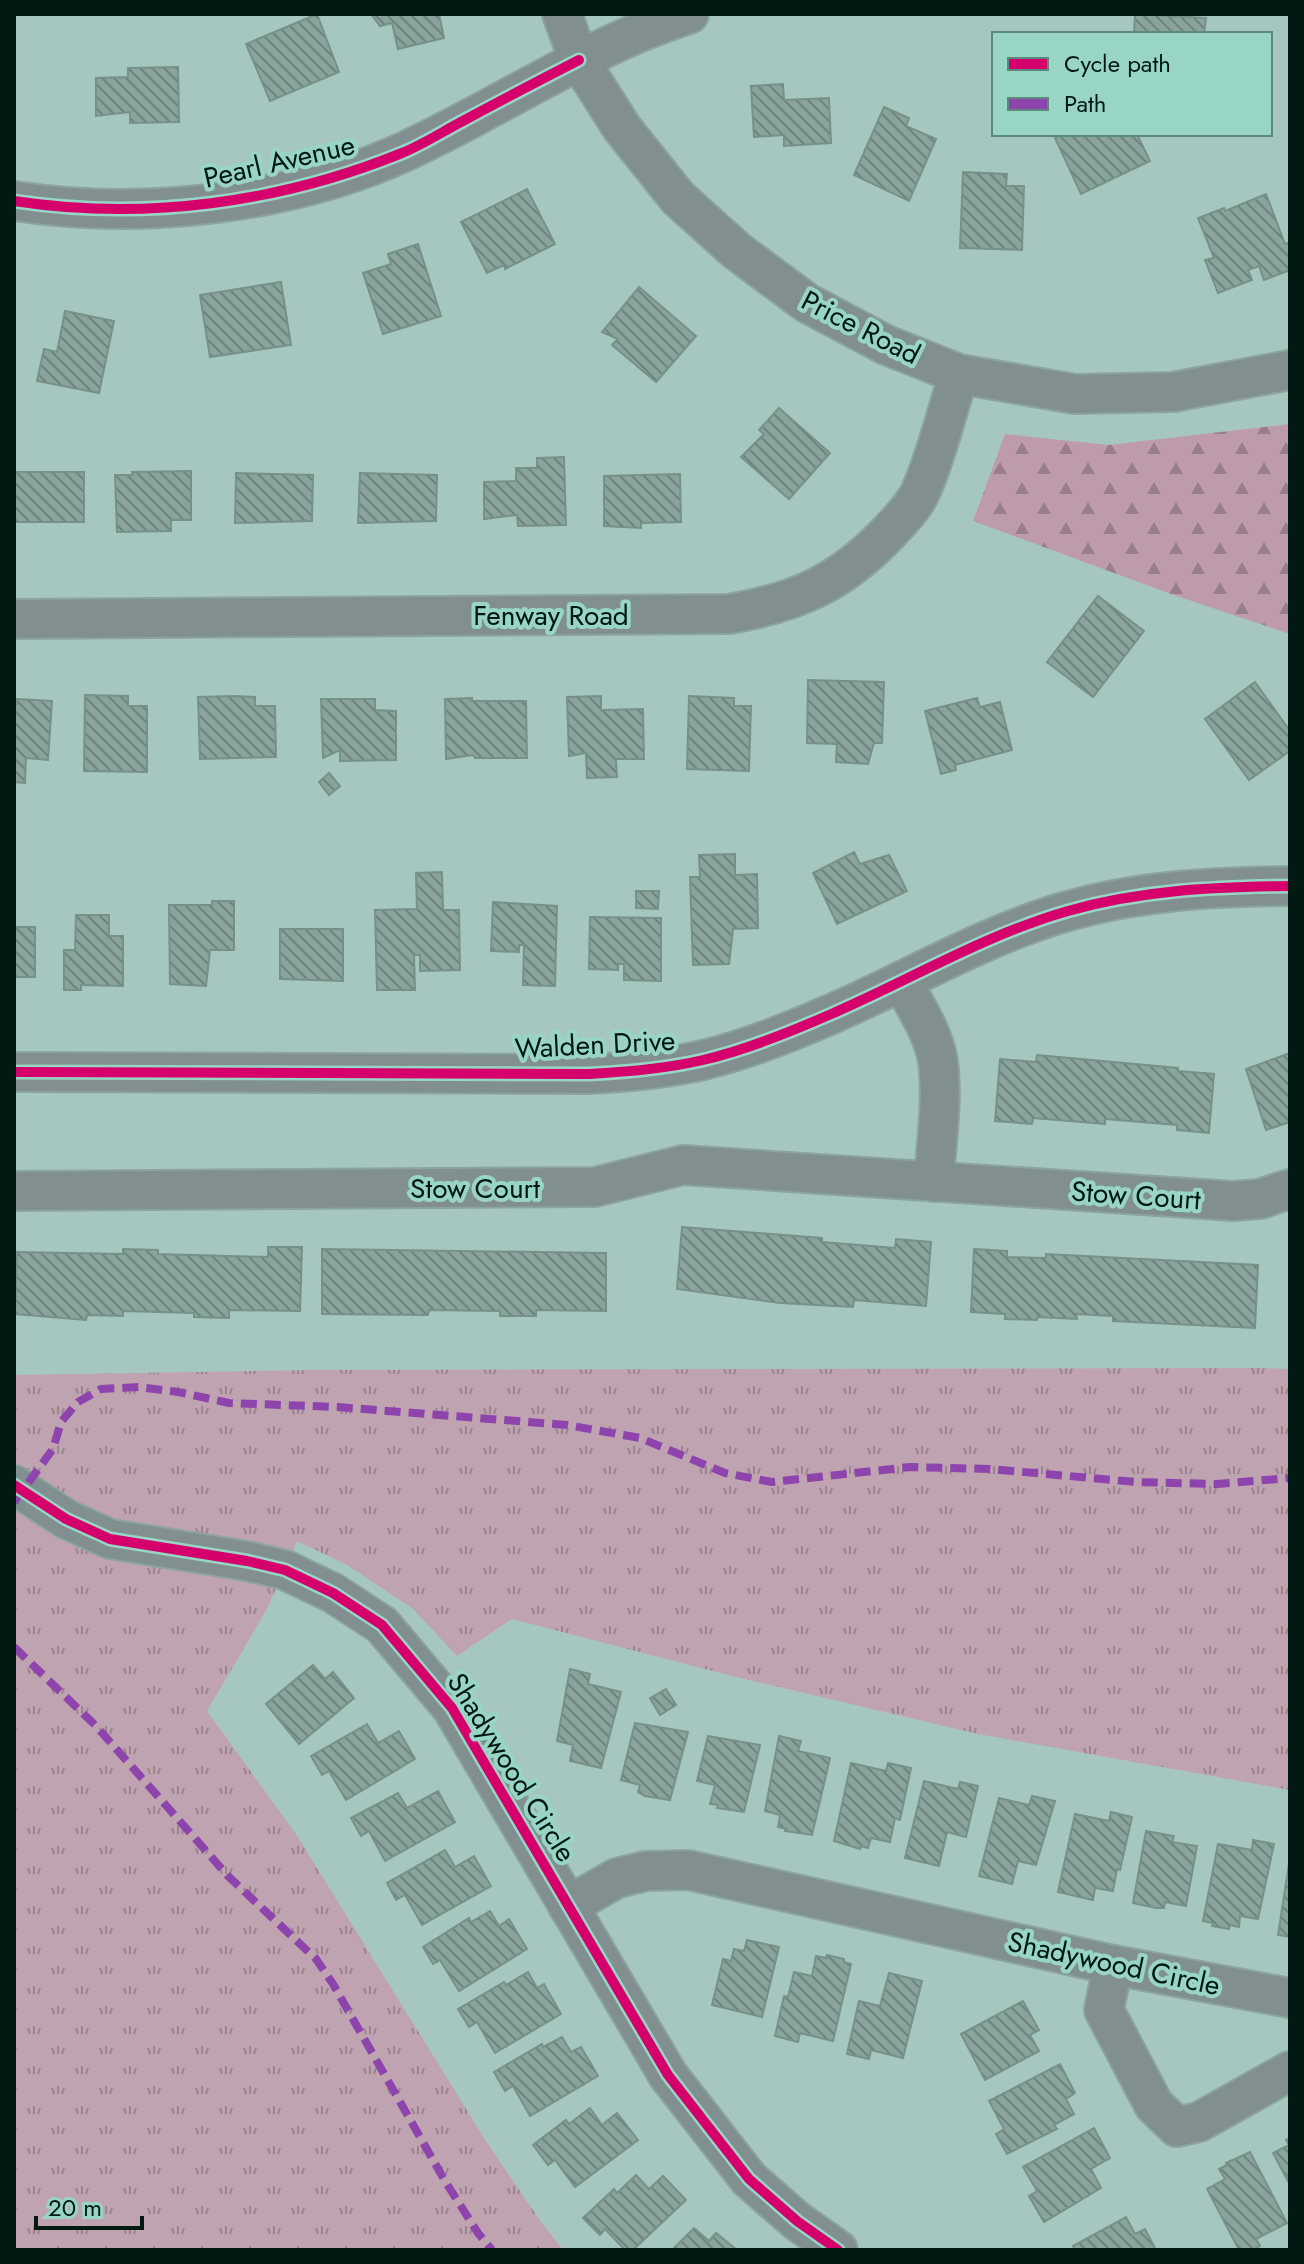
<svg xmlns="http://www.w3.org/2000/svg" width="1304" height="2264" font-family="Jost,sans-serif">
  <defs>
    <pattern id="grass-tufts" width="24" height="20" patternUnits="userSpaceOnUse" patternTransform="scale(2)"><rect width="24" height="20" fill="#c0a3b0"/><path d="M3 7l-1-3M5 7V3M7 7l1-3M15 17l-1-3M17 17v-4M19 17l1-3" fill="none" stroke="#9a848e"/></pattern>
    <pattern id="forest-firs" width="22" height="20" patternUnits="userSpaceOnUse" patternTransform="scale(2)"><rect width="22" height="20" fill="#be9bab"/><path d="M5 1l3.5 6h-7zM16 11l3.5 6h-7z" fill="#987d8a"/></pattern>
    <pattern id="building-back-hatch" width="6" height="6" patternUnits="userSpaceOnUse" patternTransform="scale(2)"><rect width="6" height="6" fill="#89a49d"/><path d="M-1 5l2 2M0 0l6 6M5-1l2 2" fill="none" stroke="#6e857f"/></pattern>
  </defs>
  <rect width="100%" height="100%" fill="#a6c7bf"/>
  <polygon fill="url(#grass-tufts)" points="1260,1368 1290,1369 1290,1790 978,1734 728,1675 512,1619 457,1656 413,1609 347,1565 297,1541 267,1609 207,1711 296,1834 486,2141 539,2219 563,2250 14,2250 14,1375 316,1370"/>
  <polygon fill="url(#forest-firs)" points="1290,424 1290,634 1171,594 973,521 1005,434 1109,445"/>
  <g fill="url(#building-back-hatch)" stroke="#76918a" stroke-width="2">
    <polygon points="317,14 339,72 270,101 246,44"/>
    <polygon points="371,14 439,14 444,38 398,49 392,23 380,26"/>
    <polygon points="1135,14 1206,18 1204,34 1134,34"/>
    <polygon points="178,67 179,122 130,123 130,112 96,116 96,78 128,77 128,68"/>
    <polygon points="783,84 784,100 829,98 831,143 784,146 784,135 754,137 751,86"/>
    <polygon points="884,107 909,118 906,126 936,139 909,201 854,175"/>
    <polygon points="1063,134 1137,134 1150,161 1081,194 1055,138"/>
    <polygon points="963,172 1007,174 1006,186 1024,186 1022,250 960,248"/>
    <polygon points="527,189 555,244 505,269 504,265 487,273 461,222"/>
    <polygon points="1266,194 1285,244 1290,242 1290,270 1264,280 1259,266 1248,270 1252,280 1218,293 1205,260 1214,258 1198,218 1224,208 1225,211"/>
    <polygon points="418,244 441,316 383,334 363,273 391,264 388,254"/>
    <polygon points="281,282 291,345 210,357 200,295"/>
    <polygon points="639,287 696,336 656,382 612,345 618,339 602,332"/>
    <polygon points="65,311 114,321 99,393 37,381 44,349 57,352"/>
    <polygon points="779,408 830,453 789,499 741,457 764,434 759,430"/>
    <polygon points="564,457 566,525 518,526 517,515 484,519 484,482 516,481 516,468 537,468 537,458"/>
    <polygon points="191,471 191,520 171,520 171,531 117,532 115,475 133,475 132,472"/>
    <rect x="14" y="472" width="70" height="50"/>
    <polygon points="236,473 313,475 312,521 235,523"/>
    <polygon points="360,473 437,475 436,521 358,523"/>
    <polygon points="680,474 681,522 641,523 641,528 604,526 604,476"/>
    <polygon points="1098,596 1144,631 1093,697 1047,662"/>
    <polygon points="808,680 884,682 882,743 874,743 868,764 836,762 837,744 807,743"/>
    <polygon points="1255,682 1290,731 1290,751 1249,780 1205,719"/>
    <polygon points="85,695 128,696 128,706 147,706 147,772 84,771"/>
    <polygon points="234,696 255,697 255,706 275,706 276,757 200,759 198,697"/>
    <polygon points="601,696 601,710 643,709 644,759 616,759 617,777 587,778 586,753 569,756 567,697"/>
    <polygon points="689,696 734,698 734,706 751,706 749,771 687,769"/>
    <polygon points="472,698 472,701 526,701 527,758 475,758 473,755 446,759 445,699"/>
    <polygon points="977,698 980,707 1000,702 1012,750 955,765 956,770 941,774 925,711"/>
    <polygon points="17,699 52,701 48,760 26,758 25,783 14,782 14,704 17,704"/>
    <polygon points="321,699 375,699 375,710 396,711 396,760 340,761 340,750 323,758"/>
    <polygon points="329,773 340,786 329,795 319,782"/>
    <polygon points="854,852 860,864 889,855 907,891 837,924 813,873"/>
    <polygon points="735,854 735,875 757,874 758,928 733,929 729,964 693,965 690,877 700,877 699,855"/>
    <polygon points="442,872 443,910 459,910 460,970 420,971 420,955 414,955 415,990 377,990 375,910 417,909 416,873"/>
    <polygon points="636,891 659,891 658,909 636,908"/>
    <polygon points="212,901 234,901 234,950 210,950 206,986 170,984 169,905 212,905"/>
    <polygon points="493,902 557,906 555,986 523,985 524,945 519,945 519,952 491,951"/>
    <polygon points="76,915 109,915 109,936 123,936 123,986 81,985 81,990 64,990 64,950 75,950"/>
    <polygon points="590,917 661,918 661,981 624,980 624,964 618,964 618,970 589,969"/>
    <rect x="14" y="927" width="21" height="50"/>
    <polygon points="280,929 343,929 343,981 280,979"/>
    <polygon points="1290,1053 1290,1122 1266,1130 1246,1069"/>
    <polygon points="1037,1055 1178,1068 1178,1071 1214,1074 1209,1133 1177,1130 1177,1125 1105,1119 1105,1124 1033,1118 1032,1124 995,1121 1000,1059 1036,1062"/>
    <polygon points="682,1227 822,1238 822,1242 895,1248 896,1239 931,1242 926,1306 854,1300 853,1307 780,1303 677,1289"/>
    <polygon points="268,1247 302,1247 300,1311 229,1310 229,1318 227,1318 194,1317 194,1313 123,1311 123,1316 87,1315 86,1320 15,1314 17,1252 123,1254 123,1249 158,1250 158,1254 268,1257"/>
    <polygon points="322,1249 606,1253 606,1311 536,1310 536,1316 500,1316 500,1311 429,1310 428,1315 322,1314"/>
    <polygon points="974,1249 1007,1251 1007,1257 1046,1258 1046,1254 1258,1265 1255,1328 1113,1321 1113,1316 1076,1314 1077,1319 1037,1317 1037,1320 1005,1319 1005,1314 971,1312"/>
    <polygon points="313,1665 325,1679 333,1672 354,1698 299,1744 266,1704"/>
    <polygon points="570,1669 590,1674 588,1684 621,1692 601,1768 570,1761 573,1745 557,1741"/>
    <polygon points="666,1689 676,1705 660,1715 650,1698"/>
    <polygon points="635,1723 688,1732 670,1800 645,1796 638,1792 640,1785 621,1780"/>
    <polygon points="367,1724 378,1743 399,1731 415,1759 346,1800 329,1771 322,1775 311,1756"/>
    <polygon points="708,1736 760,1745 744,1812 717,1808 718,1805 710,1804 715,1785 697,1781"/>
    <polygon points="779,1736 801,1741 798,1751 830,1758 812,1835 785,1831 786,1829 778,1827 780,1815 765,1811"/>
    <polygon points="851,1763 886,1771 888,1763 911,1768 900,1820 895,1818 890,1842 871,1838 868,1848 861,1846 860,1849 834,1841"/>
    <polygon points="924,1781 958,1789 960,1782 978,1786 966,1837 947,1832 939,1866 905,1858"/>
    <polygon points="438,1791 455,1822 385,1861 369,1831 361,1836 351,1818 398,1793 407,1808"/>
    <polygon points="1032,1796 1055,1801 1036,1865 1018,1861 1012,1884 979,1876 999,1798 1029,1805"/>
    <polygon points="1111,1812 1132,1817 1120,1870 1117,1869 1113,1891 1095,1888 1093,1900 1058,1892 1075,1814 1109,1821"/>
    <polygon points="1146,1831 1174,1836 1172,1842 1197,1846 1186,1906 1165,1902 1164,1908 1156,1908 1133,1903"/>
    <polygon points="1253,1840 1274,1844 1258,1919 1240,1916 1239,1927 1230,1925 1229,1929 1212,1926 1213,1923 1203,1921 1218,1844 1252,1850"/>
    <polygon points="445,1850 455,1867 474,1856 491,1886 422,1925 405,1895 396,1900 387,1883"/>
    <polygon points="1290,1857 1290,1937 1278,1935"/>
    <polygon points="490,1911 499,1926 509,1919 527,1949 459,1991 440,1960 433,1964 423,1947 469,1918 471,1922"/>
    <polygon points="747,1940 779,1947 762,2017 712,2005 723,1959 731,1961 734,1949 744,1951"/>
    <polygon points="827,1955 844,1959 844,1962 851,1964 833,2041 800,2033 798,2042 775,2036 784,1996 788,1997 794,1972 812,1976 816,1956 826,1958"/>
    <polygon points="528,1972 537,1988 544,1984 561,2014 495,2053 477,2022 469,2027 458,2009 504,1982 506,1985"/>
    <polygon points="889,1973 922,1981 903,2058 871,2050 869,2059 847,2054 859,2001 880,2006"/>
    <polygon points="1023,2001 1039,2030 1030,2035 1039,2051 985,2080 961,2034"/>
    <polygon points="562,2037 571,2052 581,2047 598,2076 530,2116 513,2086 505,2091 494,2072 542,2044 543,2047"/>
    <polygon points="1060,2064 1075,2093 1066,2099 1074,2114 1054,2125 1057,2129 1007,2154 996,2134 1004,2129 989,2101"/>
    <polygon points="590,2108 602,2125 617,2113 638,2140 575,2187 555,2160 548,2165 533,2145 566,2120 569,2124"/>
    <polygon points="1094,2128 1110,2158 1091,2169 1101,2188 1044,2222 1029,2196 1037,2191 1023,2167"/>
    <polygon points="1290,2138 1290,2185 1273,2153 1289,2145 1286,2140"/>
    <polygon points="1250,2152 1287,2223 1256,2239 1260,2246 1253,2250 1239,2250 1207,2189 1225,2179 1219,2169 1227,2165 1226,2163"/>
    <polygon points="636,2175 649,2189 663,2176 686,2200 633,2250 625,2250 605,2229 600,2235 583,2218 614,2189 617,2193"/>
    <polygon points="1126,2217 1135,2234 1145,2229 1156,2250 1075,2250 1073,2246"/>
    <polygon points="694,2228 709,2241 716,2233 737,2250 672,2250"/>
  </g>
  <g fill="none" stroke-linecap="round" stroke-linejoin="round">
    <defs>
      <g id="minor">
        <polyline points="562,14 579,60 622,128 678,198 737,251 807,303 886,345 959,374 1075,394 1173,392 1290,370"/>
        <path d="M14 201C140 220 289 205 406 151 501 107 588 46 689 14"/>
        <path d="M14 619 729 614C798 602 841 583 890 531 902 518 917 503 923 486 938 450 947 411 959 374"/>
        <path d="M902 981C915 1006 934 1034 938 1062 943 1101 936 1143 934 1182"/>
        <path d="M14 1072 589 1074C627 1072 665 1069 703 1060 746 1050 788 1033 829 1015 908 981 984 935 1068 911 1141 890 1214 887 1290 886"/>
        <polyline points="14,1191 595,1187 683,1165 1233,1201 1260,1199 1290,1189"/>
        <polyline points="14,1485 66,1519 110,1539 247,1561 285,1570 333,1593 382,1625 452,1708 668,2075 749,2179 797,2221 838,2250"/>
        <polyline points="568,1906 617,1878 646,1871 688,1870 1113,1965 1290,1998"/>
        <polyline points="1113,1965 1104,2010 1154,2105 1177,2127 1199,2122 1290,2071"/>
      </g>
    </defs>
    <use href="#minor" stroke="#8ba59e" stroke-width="42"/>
    <use href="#minor" stroke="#818f90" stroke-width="38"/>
    <g stroke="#8e44ad" stroke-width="8" stroke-dasharray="16 8" stroke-linecap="butt">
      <polyline points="14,1502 53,1449 61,1422 78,1402 101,1389 139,1387 178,1392 229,1403 338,1407 567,1425 640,1438 725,1473 772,1482 910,1467 990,1469 1136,1482 1217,1484 1290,1478"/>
      <polyline points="14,1647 96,1726 228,1876 316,1959 333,1984 445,2181 478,2233 492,2250"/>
    </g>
    <defs>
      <g id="cycleway">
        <path d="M14 201C145 221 279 203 402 153 422 145 442 132 461 122 500 101 540 80 579 60"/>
        <path d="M14 1072 589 1074C627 1072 665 1069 703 1060 746 1050 788 1033 829 1015 908 981 984 935 1068 911 1141 890 1214 887 1290 886"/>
        <polyline points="14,1485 66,1519 110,1539 247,1561 285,1570 333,1593 382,1625 452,1708 668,2075 749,2179 797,2221 838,2250"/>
      </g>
    </defs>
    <use href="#cycleway" stroke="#98d5c5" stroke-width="15"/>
    <use href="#cycleway" stroke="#d6006c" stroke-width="10"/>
  </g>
  <g text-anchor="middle" stroke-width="8" stroke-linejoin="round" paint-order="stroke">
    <g font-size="28" fill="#011813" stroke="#98d5c5">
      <text transform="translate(279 161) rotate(-13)" y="10">Pearl Avenue</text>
      <text transform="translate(861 327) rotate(27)" y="10">Price Road</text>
      <text x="551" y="625">Fenway Road</text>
      <text transform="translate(595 1044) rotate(-3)" y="10">Walden Drive</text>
      <text x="475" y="1198">Stow Court</text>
      <text transform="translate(1136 1195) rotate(4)" y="10">Stow Court</text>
      <text transform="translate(512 1767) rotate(58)" y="10">Shadywood Circle</text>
      <text transform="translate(1114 1963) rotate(12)" y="10">Shadywood Circle</text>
    </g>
  </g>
  <rect width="1304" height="2264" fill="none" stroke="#011813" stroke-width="32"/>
  <rect x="992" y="32" width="280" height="104" fill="#98d5c5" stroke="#5c897e" stroke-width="2"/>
  <rect x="1008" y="58" width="40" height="12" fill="#d6006c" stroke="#5c897e" stroke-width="2"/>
  <text x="1064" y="72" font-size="24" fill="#011813">Cycle path</text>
  <rect x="1008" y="98" width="40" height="12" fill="#8e44ad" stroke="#5c897e" stroke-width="2"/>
  <text x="1064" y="112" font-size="24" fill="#011813">Path</text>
  <path d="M36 2216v12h106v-12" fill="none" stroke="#011813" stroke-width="4"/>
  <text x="48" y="2216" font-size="24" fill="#011813" stroke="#98d5c5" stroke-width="6" paint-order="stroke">20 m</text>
</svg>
